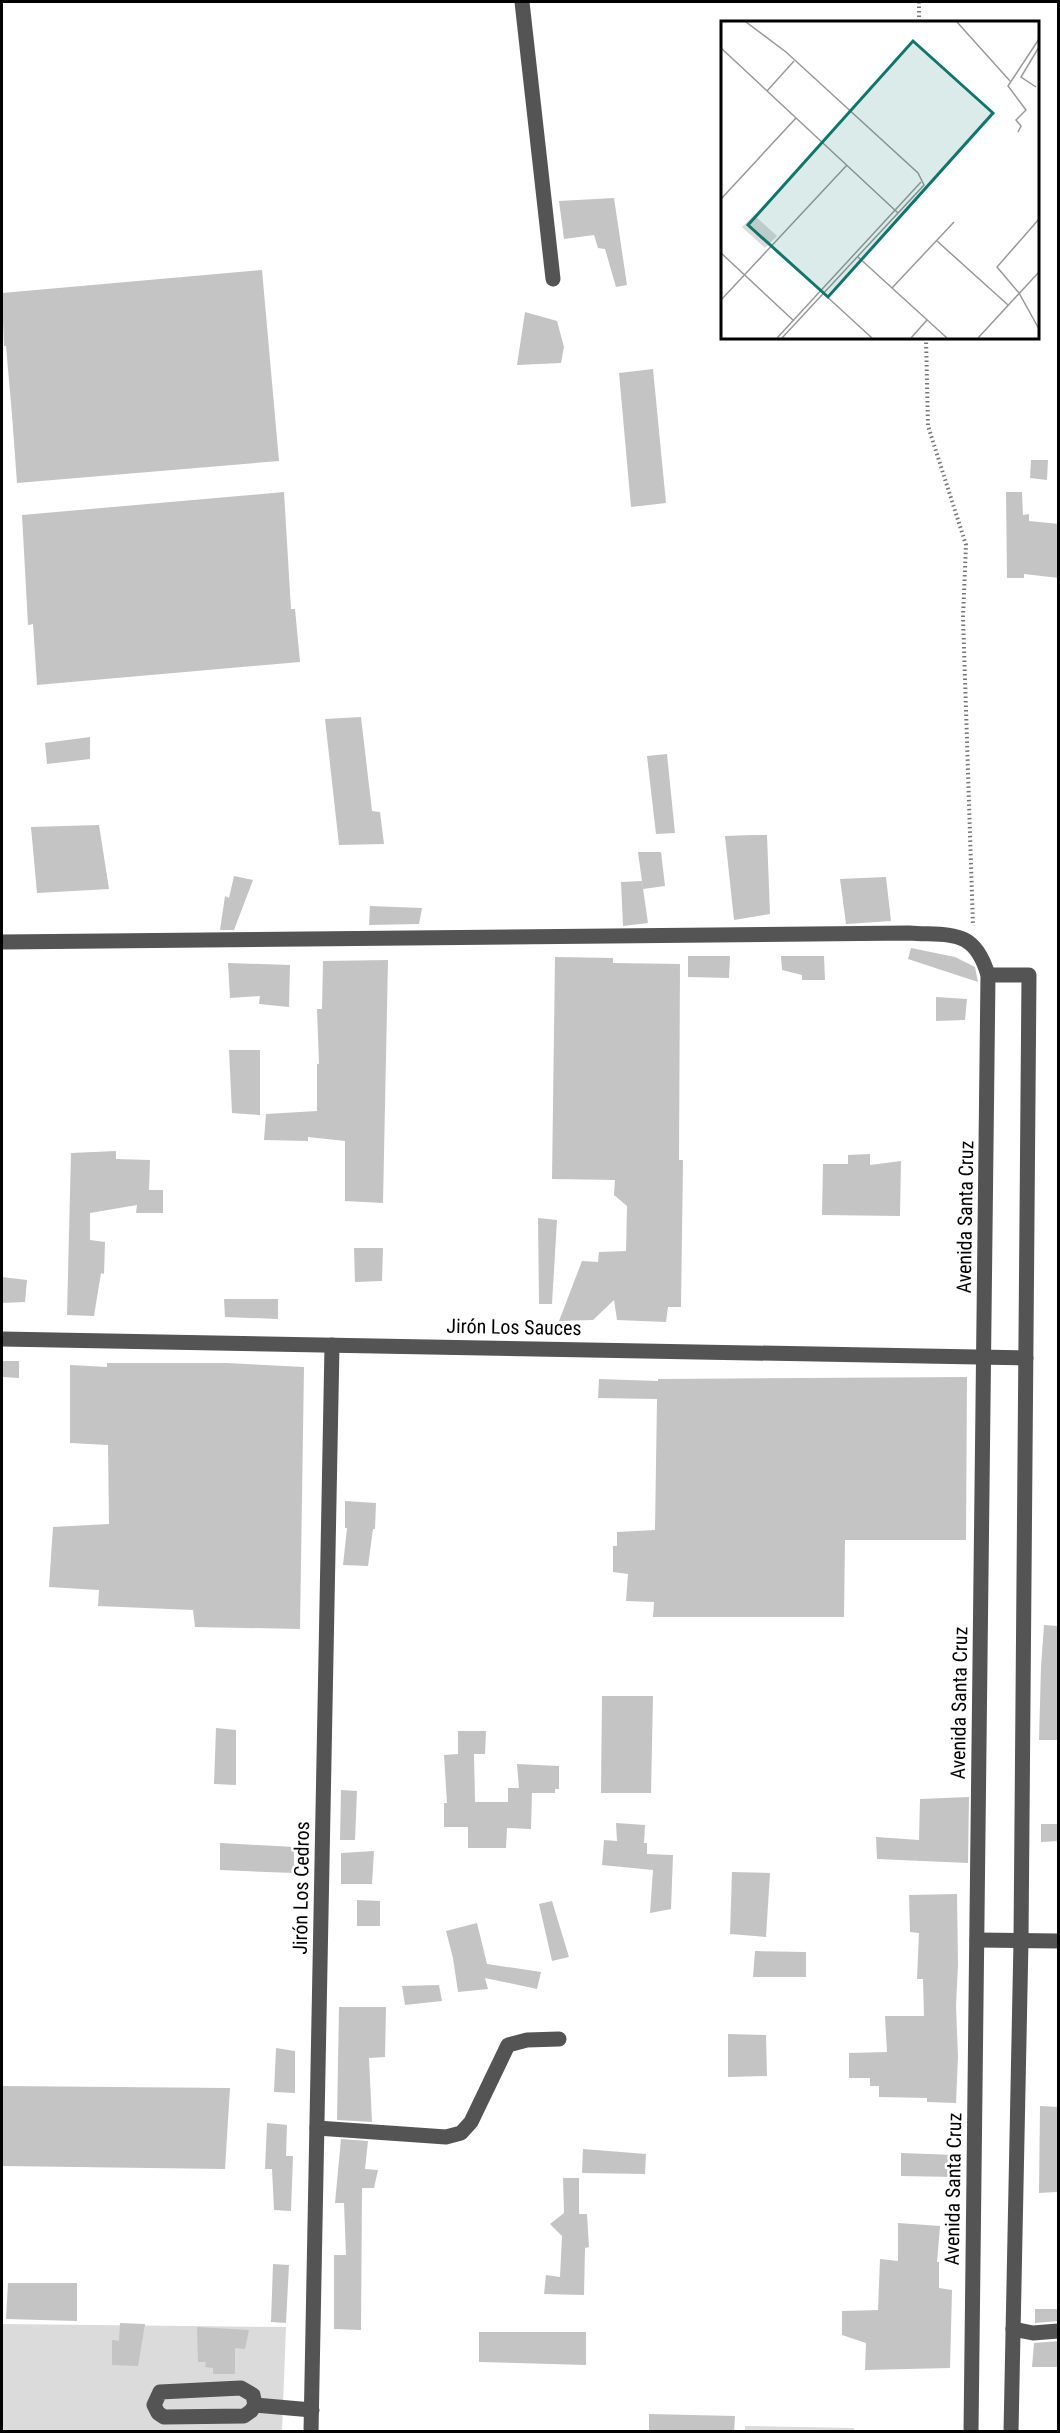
<svg xmlns="http://www.w3.org/2000/svg" width="1060" height="2433" font-family="'Roboto Condensed',sans-serif">
  <rect width="100%" height="100%" fill="#fff"/>
  <g fill="#dbdbdb">
    <polygon points="2,2324 286,2327 282,2431 2,2432"/>
    <polygon points="745,2426 854,2428 854,2432 745,2432"/>
  </g>
  <g fill="#c4c4c4">
    <polygon points="614,198 627,285 616,287 605,249 598,248 594,235 564,239 559,201"/>
    <polygon points="262,270 279,461 17,483 12,415 6,346 4,346 2,293"/>
    <polygon points="525,312 557,321 564,347 561,363 517,365"/>
    <polygon points="653,369 666,503 631,507 619,373"/>
    <polygon points="1031,460 1048,460 1047,480 1030,478"/>
    <polygon points="284,492 291,609 295,609 300,662 37,685 33,624 28,625 22,515"/>
    <polygon points="1006,492 1022,492 1023,515 1029,514 1029,521 1059,524 1059,578 1024,574 1024,578 1007,578"/>
    <polygon points="361,717 372,811 380,812 384,844 339,845 325,719"/>
    <polygon points="90,737 90,759 47,764 45,743"/>
    <polygon points="667,754 675,833 656,834 647,756"/>
    <polygon points="99,825 109,889 37,893 31,827"/>
    <polygon points="752,835 767,835 770,914 734,920 725,836"/>
    <polygon points="638,852 661,852 665,886 643,889"/>
    <polygon points="234,876 253,880 234,930 220,930 225,896 229,898"/>
    <polygon points="886,877 891,921 846,924 840,879"/>
    <polygon points="642,881 648,923 623,926 621,882"/>
    <polygon points="370,906 422,908 419,924 369,925"/>
    <polygon points="911,948 955,957 975,967 978,982 908,959"/>
    <polygon points="688,956 730,956 729,978 688,977"/>
    <polygon points="781,956 824,956 825,980 802,980 802,975 782,970"/>
    <polygon points="555,957 613,958 613,963 680,964 679,1160 683,1160 681,1307 668,1307 666,1322 617,1320 614,1300 593,1320 559,1321 582,1261 598,1262 599,1252 626,1251 627,1206 614,1195 615,1180 552,1179"/>
    <polygon points="388,960 383,1203 345,1201 345,1141 308,1137 308,1141 264,1140 266,1114 317,1111 317,1064 319,1064 317,1009 322,1009 323,961"/>
    <polygon points="228,963 290,965 289,1007 259,1004 260,996 230,998"/>
    <polygon points="936,997 967,999 965,1020 936,1021"/>
    <polygon points="229,1050 260,1050 260,1115 232,1113"/>
    <polygon points="116,1151 116,1159 150,1160 149,1190 163,1190 163,1213 136,1213 137,1205 90,1213 90,1240 105,1242 104,1274 101,1273 94,1316 67,1315 71,1153"/>
    <polygon points="870,1154 870,1165 901,1161 900,1216 822,1215 823,1164 848,1164 848,1155"/>
    <polygon points="538,1218 557,1220 552,1304 539,1304"/>
    <polygon points="354,1248 383,1248 382,1281 355,1282"/>
    <polygon points="2,1277 27,1280 25,1302 2,1303"/>
    <polygon points="224,1299 278,1299 278,1319 225,1317"/>
    <polygon points="2,1361 19,1361 19,1378 2,1377"/>
    <polygon points="107,1363 226,1363 304,1367 300,1629 195,1627 193,1610 98,1606 99,1590 49,1587 53,1527 109,1524 108,1445 70,1443 70,1365 107,1367"/>
    <polygon points="967,1377 966,1540 845,1540 844,1617 653,1617 654,1602 626,1601 628,1574 613,1572 613,1546 617,1546 617,1532 655,1530 657,1399 598,1398 599,1379 658,1381 658,1379"/>
    <polygon points="345,1501 376,1503 375,1529 373,1529 368,1566 343,1565 347,1528 345,1528"/>
    <polygon points="1044,1625 1058,1626 1059,1740 1039,1740 1041,1667"/>
    <polygon points="602,1696 653,1696 651,1793 601,1793"/>
    <polygon points="216,1728 236,1730 236,1785 214,1784"/>
    <polygon points="458,1731 486,1731 485,1754 474,1754 475,1802 508,1802 508,1788 519,1788 517,1764 559,1766 559,1789 555,1789 555,1793 532,1793 531,1829 507,1828 506,1848 468,1848 468,1827 444,1827 444,1803 447,1803 444,1755 458,1754"/>
    <polygon points="341,1790 357,1791 355,1840 340,1840"/>
    <polygon points="969,1797 968,1863 877,1859 876,1837 919,1840 920,1799"/>
    <polygon points="616,1823 645,1825 644,1843 647,1843 647,1854 673,1855 671,1909 650,1913 653,1870 602,1865 604,1840 617,1841"/>
    <polygon points="1041,1824 1059,1824 1059,1841 1041,1842"/>
    <polygon points="220,1843 294,1847 294,1873 220,1870"/>
    <polygon points="374,1851 372,1884 341,1884 341,1853"/>
    <polygon points="732,1872 770,1873 766,1937 730,1934"/>
    <polygon points="957,1894 958,1964 956,2006 958,2057 956,2103 927,2102 927,2098 879,2097 879,2086 870,2086 870,2078 849,2078 849,2053 887,2052 885,2016 924,2016 923,1979 917,1979 919,1933 910,1932 909,1895"/>
    <polygon points="357,1900 380,1901 380,1926 357,1926"/>
    <polygon points="552,1901 569,1957 552,1961 539,1904"/>
    <polygon points="477,1923 487,1964 541,1972 537,1989 485,1978 488,1989 458,1992 453,1958 446,1931"/>
    <polygon points="755,1951 806,1952 806,1977 753,1977"/>
    <polygon points="439,1985 442,2001 405,2005 402,1986"/>
    <polygon points="339,2007 386,2007 385,2057 369,2058 372,2122 337,2120"/>
    <polygon points="728,2034 766,2035 767,2076 728,2077"/>
    <polygon points="276,2048 295,2051 295,2093 274,2092"/>
    <polygon points="2,2086 230,2088 225,2169 2,2166"/>
    <polygon points="1040,2106 1058,2107 1057,2192 1039,2193"/>
    <polygon points="267,2123 287,2125 286,2156 293,2156 291,2211 274,2210 272,2169 265,2169"/>
    <polygon points="341,2139 368,2141 365,2169 378,2170 374,2188 362,2188 361,2330 334,2329 334,2255 346,2255 344,2203 335,2203"/>
    <polygon points="583,2149 646,2154 645,2174 582,2173"/>
    <polygon points="901,2153 956,2155 955,2177 901,2176"/>
    <polygon points="563,2178 579,2178 579,2214 587,2214 589,2247 585,2248 584,2295 544,2294 546,2275 560,2277 562,2236 550,2224 564,2213"/>
    <polygon points="898,2223 940,2226 937,2262 939,2262 939,2288 952,2290 950,2368 865,2370 866,2343 842,2335 842,2311 878,2310 880,2259 898,2261"/>
    <polygon points="273,2264 289,2265 286,2323 271,2322"/>
    <polygon points="8,2283 77,2283 77,2321 6,2319"/>
    <polygon points="1035,2309 1059,2309 1059,2321 1035,2323"/>
    <polygon points="120,2323 145,2324 138,2366 112,2365 112,2340 119,2341"/>
    <polygon points="197,2327 249,2330 245,2349 235,2348 235,2374 213,2374 213,2368 205,2367 206,2362 198,2362"/>
    <polygon points="479,2332 586,2332 586,2365 479,2362"/>
    <polygon points="1059,2341 1059,2367 1032,2367 1034,2343"/>
    <polygon points="649,2414 735,2416 734,2432 649,2432"/>
  </g>
  <g fill="none" stroke-linecap="round" stroke-linejoin="round">
    <g stroke="#767676" stroke-width="4" stroke-dasharray="1.5 3" stroke-linecap="butt">
      <polyline points="919,2 919,22"/>
      <polyline points="926,338 928,426 966,545 963,617 973,926"/>
    </g>
    <g stroke="#545454" stroke-width="15">
      <polyline points="522,2 553,279"/>
      <path d="M2 942 909 933C951 936 974 928 988 975L971 2432"/>
      <polyline points="988,975 1029,975 1021,1941 1011,2432"/>
      <polyline points="2,1339 1026,1358"/>
      <polyline points="977,1940 1058,1941"/>
      <polyline points="317,2128 446,2137 461,2133 471,2122 508,2045 527,2040 559,2039"/>
      <polyline points="1013,2329 1033,2333 1058,2331"/>
      <polygon points="241,2388 253,2395 255,2405 251,2411 244,2416 164,2417 158,2413 154,2405 160,2392"/>
      <polyline points="255,2405 312,2410"/>
      <polyline points="311,2432 332,1345"/>
    </g>
  </g>
  <g text-anchor="middle" stroke-width="5" stroke-linejoin="round" paint-order="stroke">
    <g font-size="20" fill="#000" stroke="#fff">
      <text transform="translate(965 1217) rotate(-89)" y="7">Avenida Santa Cruz</text>
      <text transform="translate(514 1327) rotate(1)" y="7">Jirón Los Sauces</text>
      <text transform="translate(959 1703) rotate(-89)" y="7">Avenida Santa Cruz</text>
      <text transform="translate(301 1888) rotate(-89)" y="7">Jirón Los Cedros</text>
      <text transform="translate(953 2189) rotate(-89)" y="7">Avenida Santa Cruz</text>
    </g>
  </g>
  <g transform="translate(721 21)">
    <rect width="318" height="318" fill="#fff"/>
    <path d="M33 194 56 215 44 227 21 206Z" fill="#dbdbdb"/>
    <path fill="none" stroke="#999" stroke-width="1.5" d="M25 1 65 31 197 152 203 164 61 317M236 1 289 60M0 27 177 192M315 66 300 56 318 26M46 70 73 40M297 111 300 105 295 99 305 89 287 65 318 18M0 178 75 97M318 198 276 246 298 272 318 308M216 220 287 284M0 232 73 300M137 236 226 317M171 267 233 201M103 273 151 317M0 279 126 144M56 317 200 161M190 317 206 299M257 317 318 251"/>
    <path fill="#0f766e" fill-opacity="0.15" stroke="#0f766e" stroke-width="3" d="M192 20 272 92 107 276 27 204Z"/>
    <rect width="318" height="318" fill="none" stroke="#000" stroke-width="3"/>
  </g>
  <rect width="1060" height="2433" fill="none" stroke="#000000" stroke-width="6"/>
</svg>
